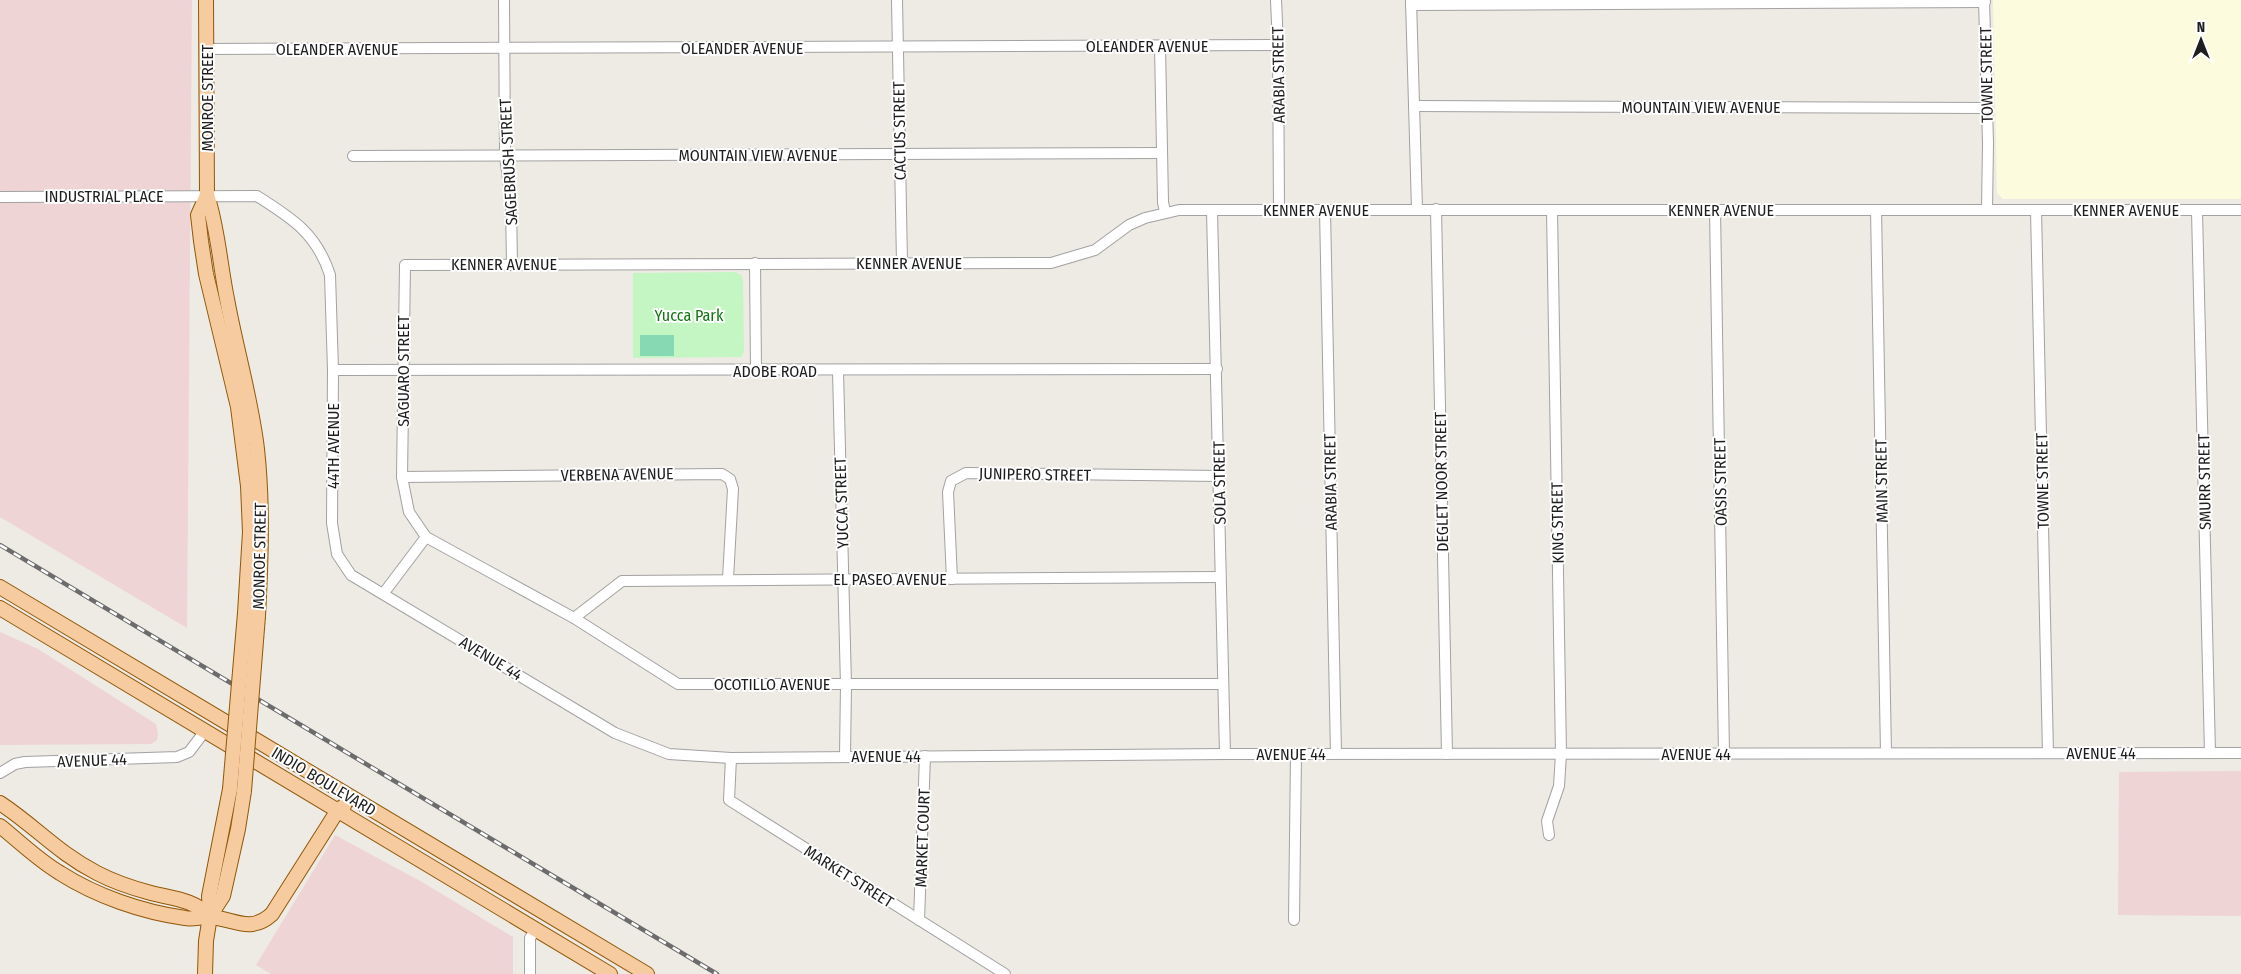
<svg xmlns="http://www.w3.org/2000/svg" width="2241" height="974" font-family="'Fira Sans Condensed',sans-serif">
  <rect width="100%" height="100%" fill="#eeeae4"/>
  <g fill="#eed4d5">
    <polygon points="0,0 192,0 187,628 0,517"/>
    <polygon points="0,632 38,649 156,724 158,734 157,740 151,744 0,745"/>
    <polygon points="2241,771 2241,916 2118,915 2119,772"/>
    <polygon points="335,835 422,882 513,937 513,974 271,974 256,965"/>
  </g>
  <polygon fill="#fdfbde" points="1993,0 2241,0 2241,199 2003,199 1997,193"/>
  <polygon fill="#c3f6c3" points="735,272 741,275 743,281 744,352 741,357 633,358 633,273"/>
  <rect fill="#86dab3" x="640" y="335" width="34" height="21"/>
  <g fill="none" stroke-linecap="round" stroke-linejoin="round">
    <defs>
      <g id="minor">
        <polyline points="504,0 505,156 511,203 512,265"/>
        <polyline points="897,0 902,262"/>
        <polyline points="1276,0 1278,45 1279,210"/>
        <polyline points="1411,0 1417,209"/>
        <polyline points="1984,0 1988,143 1987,210"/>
        <polyline points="1411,5 1985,2"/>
        <polyline points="1160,46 1163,202 1165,212"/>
        <polyline points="206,49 1278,45"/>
        <polyline points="1415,106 1987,108"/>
        <polyline points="353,156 1162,153"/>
        <path d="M0 197 257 196C292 218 317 234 330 275L333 370 332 523 337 554 351 575 615 733 669 754 731 758 1225 754 2241 753"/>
        <polyline points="1436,209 1447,754"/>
        <polyline points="1325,210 1336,754"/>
        <polyline points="1715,210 1724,754"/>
        <polyline points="1876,210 1886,753"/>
        <polyline points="2036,210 2048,753"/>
        <path d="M1212 211C1217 392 1220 573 1225 754"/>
        <polyline points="2197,211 2210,753"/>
        <polyline points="755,263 756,371"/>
        <polyline points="333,370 1217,369"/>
        <polyline points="838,371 846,685 845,756"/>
        <polyline points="402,477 722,474 730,479 733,489 728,579"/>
        <polyline points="952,579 948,492 951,481 966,473 1220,476"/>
        <polyline points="383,594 426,537"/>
        <polyline points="574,618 622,581 1220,577"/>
        <polyline points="1223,684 678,684 574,618 426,537 409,512 402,477 405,265 1051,263 1095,250 1129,225 1145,218 1179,210 2241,210"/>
        <polyline points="731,758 729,800 1005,974"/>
        <polyline points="0,773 15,764 25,762 177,757 189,752 205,731"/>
        <polyline points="1549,835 1547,821 1559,786 1561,754 1552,210"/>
        <polyline points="919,920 925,756"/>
        <polyline points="1294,920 1296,754"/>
        <polyline points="530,974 530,938 536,929"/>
      </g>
      <g id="major">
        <path d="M206 0 207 195C218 229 220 265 227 299 236 349 251 398 257 449 263 504 261 560 258 616"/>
        <polyline points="207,195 198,215 201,241 206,274 238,407 248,486 250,532 245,613"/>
        <polyline points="0,587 647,974"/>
        <polyline points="0,608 610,974"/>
        <path d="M0 803C35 826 58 853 97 873 114 882 132 888 151 893 174 899 192 899 210 916"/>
        <path d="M0 826C20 842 38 860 60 873 96 896 142 912 185 918 193 920 202 916 211 917 234 919 250 934 272 914L338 810 344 806"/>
        <polyline points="210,916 223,896 238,829 244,791"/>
        <polyline points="205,974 206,941 210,916 209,896 230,789"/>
      </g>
    </defs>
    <use href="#minor" stroke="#a2a2a2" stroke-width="12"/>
    <use href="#major" stroke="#905808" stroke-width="16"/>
    <use href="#minor" stroke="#fff" stroke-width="10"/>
    <use href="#major" stroke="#f7cba0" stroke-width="14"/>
    <defs>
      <polyline id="rail" points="0,545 717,974"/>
    </defs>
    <use href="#rail" stroke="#6c6c6c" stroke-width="4.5"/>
    <use href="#rail" stroke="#fff" stroke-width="2.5" stroke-dasharray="8" stroke-linecap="butt"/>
    <defs>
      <g id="major-bridge">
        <polyline points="230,789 245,613"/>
        <polyline points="244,791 258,616"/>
      </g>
    </defs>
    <use href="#major-bridge" stroke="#905808" stroke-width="16" stroke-linecap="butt"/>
    <use href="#major-bridge" stroke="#f7cba0" stroke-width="14"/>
  </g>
  <g text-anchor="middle" stroke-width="4" stroke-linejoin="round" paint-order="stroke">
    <g font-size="16" fill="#1e1e1e" stroke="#fff">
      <text x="1147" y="52">OLEANDER AVENUE</text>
      <text x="742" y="54">OLEANDER AVENUE</text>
      <text x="337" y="55">OLEANDER AVENUE</text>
      <text transform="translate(1278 75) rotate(-91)" y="6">ARABIA STREET</text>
      <text transform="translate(1986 75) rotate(-91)" y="6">TOWNE STREET</text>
      <text transform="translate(207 98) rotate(-90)" y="6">MONROE STREET</text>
      <text x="1701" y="113">MOUNTAIN VIEW AVENUE</text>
      <text transform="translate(899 131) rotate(-91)" y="6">CACTUS STREET</text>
      <text x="758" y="161">MOUNTAIN VIEW AVENUE</text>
      <text transform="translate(508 162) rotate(-93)" y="6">SAGEBRUSH STREET</text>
      <text x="104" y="202">INDUSTRIAL PLACE</text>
      <text x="1316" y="216">KENNER AVENUE</text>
      <text x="1721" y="216">KENNER AVENUE</text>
      <text x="2126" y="216">KENNER AVENUE</text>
      <text x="909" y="269">KENNER AVENUE</text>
      <text x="504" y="270">KENNER AVENUE</text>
      <text transform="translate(403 371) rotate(-90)" y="6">SAGUARO STREET</text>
      <text x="775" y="377">ADOBE ROAD</text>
      <text transform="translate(333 446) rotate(-90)" y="6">44TH AVENUE</text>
      <text transform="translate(617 474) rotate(-1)" y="6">VERBENA AVENUE</text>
      <text transform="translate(1035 474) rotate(1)" y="6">JUNIPERO STREET</text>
      <text transform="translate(1881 481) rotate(-91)" y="6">MAIN STREET</text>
      <text transform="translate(2042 481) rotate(-91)" y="6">TOWNE STREET</text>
      <text transform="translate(1330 482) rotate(-91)" y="6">ARABIA STREET</text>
      <text transform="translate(1441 482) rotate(-91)" y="6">DEGLET NOOR STREET</text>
      <text transform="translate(1720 482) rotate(-91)" y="6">OASIS STREET</text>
      <text transform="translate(2204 482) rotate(-91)" y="6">SMURR STREET</text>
      <text transform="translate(1219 483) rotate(-91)" y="6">SOLA STREET</text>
      <text transform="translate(841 503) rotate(-92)" y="6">YUCCA STREET</text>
      <text transform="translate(1557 523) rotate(-91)" y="6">KING STREET</text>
      <text transform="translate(259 556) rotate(-89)" y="6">MONROE STREET</text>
      <text x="890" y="585">EL PASEO AVENUE</text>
      <text transform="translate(491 658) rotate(31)" y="6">AVENUE 44</text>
      <text x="772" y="690">OCOTILLO AVENUE</text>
      <text x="2101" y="759">AVENUE 44</text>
      <text x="1291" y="760">AVENUE 44</text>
      <text x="1696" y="760">AVENUE 44</text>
      <text x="886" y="762">AVENUE 44</text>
      <text transform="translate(92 760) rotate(-2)" y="6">AVENUE 44</text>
      <text transform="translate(324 781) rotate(31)" y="6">INDIO BOULEVARD</text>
      <text transform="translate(922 838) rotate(-88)" y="6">MARKET COURT</text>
      <text transform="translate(849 876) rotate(32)" y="6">MARKET STREET</text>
    </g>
    <g font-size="16" fill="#117612" stroke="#fff">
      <text x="689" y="321">Yucca Park</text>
    </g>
  </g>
  <g transform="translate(2201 40)" stroke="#ffffff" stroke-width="4" paint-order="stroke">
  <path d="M0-4L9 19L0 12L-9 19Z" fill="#1e1e1e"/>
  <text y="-8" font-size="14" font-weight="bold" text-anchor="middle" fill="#1e1e1e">N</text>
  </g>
</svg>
